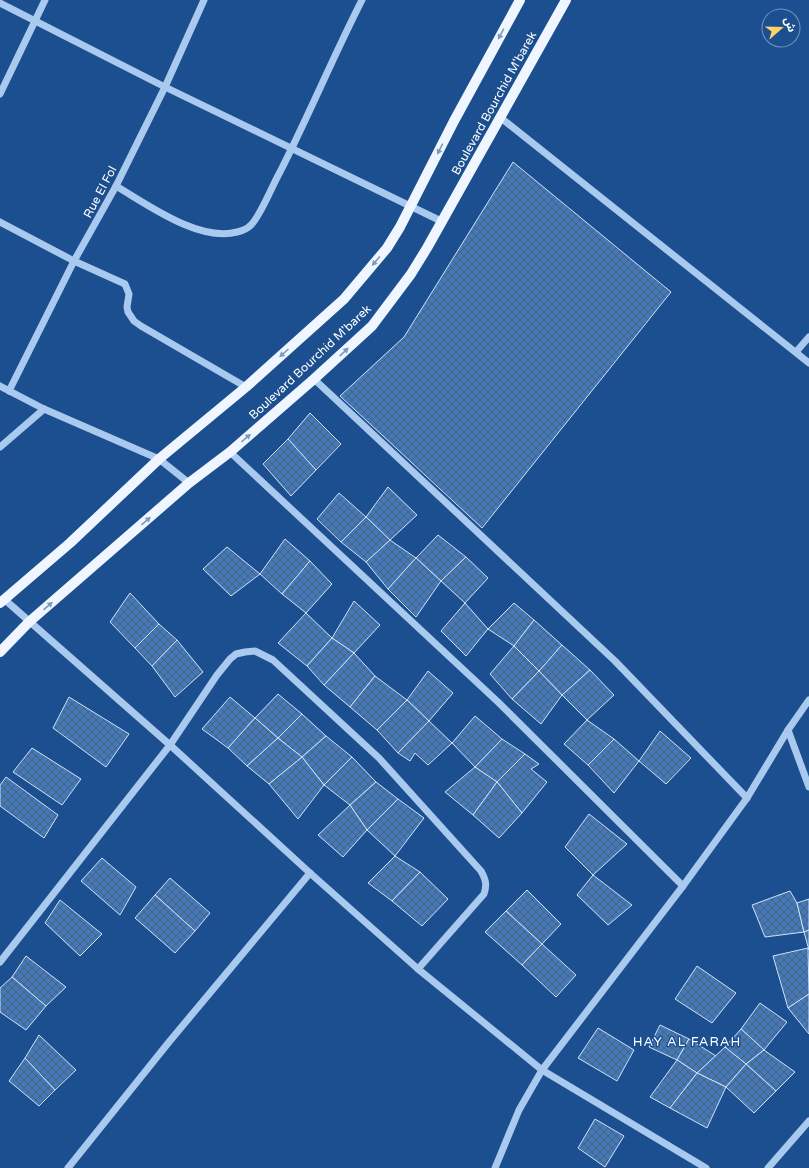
<svg xmlns="http://www.w3.org/2000/svg" width="809" height="1168" font-family="'Varela Round','Noto Sans Arabic',sans-serif">
  <defs>
    <pattern id="building-cross-hatch" width="8" height="8" patternUnits="userSpaceOnUse"><rect width="8" height="8" fill="#4478b7"/><path d="M0 0l8 8M0 8l8-8" fill="none" stroke="#486282"/></pattern>
  </defs>
  <rect width="100%" height="100%" fill="#1b4f8f"/>
  <g fill="url(#building-cross-hatch)" stroke="#cfe3fa">
    <polygon points="513,162 671,292 482,528 340,396 404,337"/>
    <polygon points="310,413 341,444 316,470 288,439"/>
    <polygon points="288,439 316,470 291,496 263,464"/>
    <polygon points="388,487 417,515 390,540 366,517"/>
    <polygon points="339,493 366,517 341,542 317,519"/>
    <polygon points="366,517 390,540 366,562 341,542"/>
    <polygon points="438,535 466,557 441,581 416,558"/>
    <polygon points="285,539 310,561 282,594 260,574"/>
    <polygon points="390,540 416,558 388,589 366,562"/>
    <polygon points="227,547 260,574 231,596 203,569"/>
    <polygon points="466,557 488,578 465,603 441,581"/>
    <polygon points="416,558 441,581 416,617 388,589"/>
    <polygon points="310,561 332,584 306,613 282,594"/>
    <polygon points="130,593 159,624 135,648 110,622"/>
    <polygon points="354,601 380,625 354,653 332,638"/>
    <polygon points="465,603 488,629 466,656 441,631"/>
    <polygon points="514,603 534,620 514,646 488,629"/>
    <polygon points="306,613 332,638 307,666 278,643"/>
    <polygon points="534,620 562,645 539,671 514,646"/>
    <polygon points="159,624 177,640 152,666 135,648"/>
    <polygon points="332,638 354,653 324,685 307,666"/>
    <polygon points="177,640 203,672 175,697 152,666"/>
    <polygon points="562,645 590,670 562,695 539,671"/>
    <polygon points="514,646 539,671 512,699 490,674"/>
    <polygon points="354,653 375,676 350,707 324,685"/>
    <polygon points="590,670 614,695 587,720 562,695"/>
    <polygon points="428,671 453,693 429,721 407,700"/>
    <polygon points="539,671 562,695 541,724 512,699"/>
    <polygon points="375,676 407,700 377,730 350,707"/>
    <polygon points="278,694 302,714 278,738 255,718"/>
    <polygon points="69,697 129,734 106,767 53,728"/>
    <polygon points="230,697 255,718 228,748 202,729"/>
    <polygon points="407,700 429,721 398,753 377,730"/>
    <polygon points="302,714 326,736 302,757 278,738"/>
    <polygon points="475,716 502,739 475,767 452,743"/>
    <polygon points="255,718 278,738 247,766 228,748"/>
    <polygon points="587,720 614,739 588,765 564,744"/>
    <polygon points="429,721 452,743 428,765 415,753 410,761 398,753"/>
    <polygon points="660,731 691,758 666,784 639,761"/>
    <polygon points="326,736 352,757 324,785 302,757"/>
    <polygon points="278,738 302,757 269,784 247,766"/>
    <polygon points="502,739 525,754 497,782 475,767"/>
    <polygon points="614,739 639,761 614,793 588,765"/>
    <polygon points="32,748 81,779 62,805 13,772"/>
    <polygon points="525,754 539,764 531,769 547,782 522,813 497,782"/>
    <polygon points="302,757 324,785 298,819 269,784"/>
    <polygon points="352,757 376,782 350,805 324,785"/>
    <polygon points="475,767 497,782 473,815 445,792"/>
    <polygon points="6,777 58,815 44,838 0,806 0,785"/>
    <polygon points="376,782 398,799 367,830 350,805"/>
    <polygon points="497,782 522,813 499,838 473,815"/>
    <polygon points="398,799 424,818 395,856 367,830"/>
    <polygon points="350,805 367,830 343,857 318,835"/>
    <polygon points="589,814 627,844 593,875 565,847"/>
    <polygon points="395,856 420,872 392,901 368,883"/>
    <polygon points="102,858 136,887 120,915 81,881"/>
    <polygon points="420,872 448,899 422,926 392,901"/>
    <polygon points="593,875 632,905 608,925 577,895"/>
    <polygon points="170,878 210,913 195,931 155,895"/>
    <polygon points="527,890 561,924 542,944 506,911"/>
    <polygon points="790,891 797,903 804,932 765,937 752,905"/>
    <polygon points="155,895 195,931 175,953 135,918"/>
    <polygon points="809,899 809,930 804,932 797,903"/>
    <polygon points="60,900 102,934 80,956 45,923"/>
    <polygon points="506,911 542,944 522,965 485,932"/>
    <polygon points="809,930 809,950 804,932"/>
    <polygon points="542,944 576,975 556,997 522,965"/>
    <polygon points="808,948 809,994 788,1008 773,956"/>
    <polygon points="26,956 66,987 46,1006 12,977"/>
    <polygon points="697,966 736,993 712,1023 675,999"/>
    <polygon points="12,977 46,1006 26,1030 0,1012 0,988"/>
    <polygon points="809,994 809,1034 788,1008"/>
    <polygon points="760,1003 787,1022 764,1050 741,1029"/>
    <polygon points="660,1025 689,1039 677,1060 649,1047"/>
    <polygon points="598,1028 634,1050 617,1081 578,1058"/>
    <polygon points="741,1029 764,1050 746,1064 725,1047"/>
    <polygon points="39,1035 76,1070 55,1090 25,1058"/>
    <polygon points="689,1039 716,1056 697,1073 677,1060"/>
    <polygon points="725,1047 746,1064 726,1087 697,1073"/>
    <polygon points="764,1050 795,1072 776,1091 746,1064"/>
    <polygon points="25,1058 55,1090 39,1106 9,1081"/>
    <polygon points="677,1060 697,1073 670,1108 650,1097"/>
    <polygon points="746,1064 776,1091 754,1113 726,1087"/>
    <polygon points="697,1073 726,1087 707,1128 670,1108"/>
    <polygon points="595,1119 624,1136 605,1167 578,1148"/>
  </g>
  <g fill="none" stroke-linecap="round" stroke-linejoin="round">
    <g stroke="#a9c9ee" stroke-width="7">
      <polyline points="0,3 165,87 443,222"/>
      <polyline points="0,94 45,0"/>
      <polyline points="501,118 809,363"/>
      <path d="M116 186C148 205 199 242 237 232 242 231 247 229 251 225 261 215 272 186 280 172 309 115 333 57 362 0"/>
      <polyline points="0,222 74,261 125,284 129,294 127,307 128,312 134,321 141,326 246,387"/>
      <polyline points="796,352 809,337"/>
      <polyline points="314,379 615,661 747,798"/>
      <polyline points="0,386 44,409 159,459 189,483"/>
      <polyline points="9,391 74,261 116,186 165,87 204,0"/>
      <polyline points="0,447 44,409"/>
      <polyline points="230,452 498,702 683,886"/>
      <polyline points="4,599 170,745 310,873 418,969 542,1070 706,1168"/>
      <polyline points="788,730 809,787"/>
      <path d="M0 962 170 745 217 675 230 659 236 654 245 652 255 651 273 660 379 758 481 871C486 880 487 885 484 894L418 969"/>
      <polyline points="68,1168 169,1042 310,873"/>
      <polyline points="495,1168 519,1110 542,1070 683,886 747,798 788,730 809,700"/>
      <polyline points="768,1168 809,1121"/>
    </g>
    <g stroke="#f0f6ff" stroke-width="10">
      <polyline points="0,603 70,543 159,459 246,387 344,299 387,248 400,227 454,121 520,0"/>
      <polyline points="0,652 29,622 189,483 230,452 314,379 372,326 411,274 427,248 566,0"/>
    </g>
  </g>
  <defs><path id="oneway-solid" d="M-6-.8H1V-3.2L6.5 0L1 3.2V.8H-6Z"/></defs>
  <g fill="#7b9ac1">
    <use href="#oneway-solid" transform="translate(501 34) rotate(118)"/>
    <use href="#oneway-solid" transform="translate(440 149) rotate(117)"/>
    <use href="#oneway-solid" transform="translate(376 261) rotate(131)"/>
    <use href="#oneway-solid" transform="translate(344 352) rotate(-43)"/>
    <use href="#oneway-solid" transform="translate(284 353) rotate(138)"/>
    <use href="#oneway-solid" transform="translate(246 438) rotate(-41)"/>
    <use href="#oneway-solid" transform="translate(146 521) rotate(-41)"/>
    <use href="#oneway-solid" transform="translate(48 606) rotate(-41)"/>
  </g>
  <g text-anchor="middle" stroke-width="3" stroke-linejoin="round" paint-order="stroke">
    <g font-size="12" fill="#fff" stroke="#1b4f8f">
      <text transform="translate(494 103) rotate(-61)" y="4">Boulevard Bourchid M'barek</text>
      <text transform="translate(100 192) rotate(-62)" y="4">Rue El Fol</text>
      <text transform="translate(310 362) rotate(-43)" y="4">Boulevard Bourchid M'barek</text>
    </g>
    <g font-size="13" letter-spacing="1" fill="#fff" stroke="#1b4f8f">
      <text x="687" y="1046">HAY AL FARAH</text>
    </g>
  </g>
  <g transform="translate(781 28) rotate(70)"><circle r="19" fill="#1b4f8f" stroke="#7695bc"/>
  <path d="M0-3L7 15L0 10L-7 15Z" fill="#ffd166"/>
  <text y="-6" font-size="11" font-weight="bold" text-anchor="middle" fill="#ffffff">ش</text>
  </g>
</svg>
